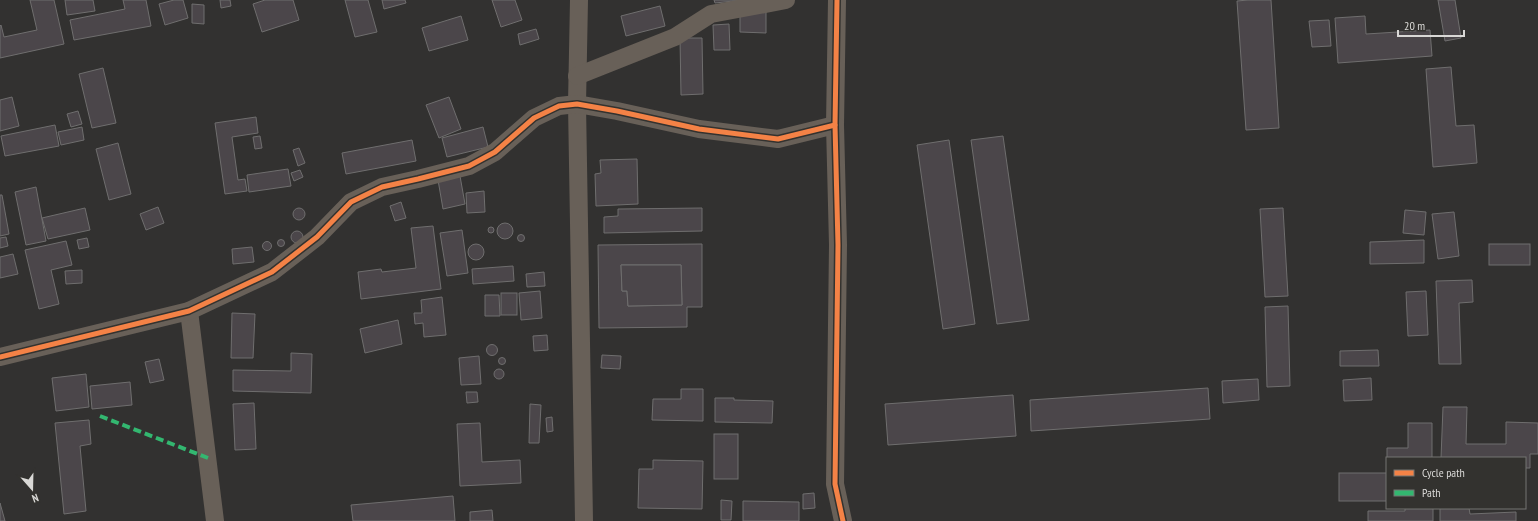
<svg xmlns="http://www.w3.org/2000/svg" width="1538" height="521" font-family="'PT Sans Narrow',sans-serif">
  <rect width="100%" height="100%" fill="#323130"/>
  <g fill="#4b464a" stroke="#6f6e6e" fill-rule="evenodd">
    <polygon points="30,0 54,0 64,44 0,58 0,26 1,25 4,37 37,30"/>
    <polygon points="65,0 93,0 95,11 67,15"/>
    <polygon points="123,0 146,0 151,26 74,40 70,20 125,9"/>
    <polygon points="174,0 183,0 188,18 165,25 159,4"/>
    <polygon points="220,0 230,0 231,6 221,8"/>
    <polygon points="265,0 293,0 299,20 262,32 253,4"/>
    <polygon points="345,0 368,0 377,32 355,37"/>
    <polygon points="382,0 405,0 406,3 384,9"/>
    <polygon points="492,0 515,0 522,20 501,27"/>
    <polygon points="714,0 743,0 715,3"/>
    <polygon points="1248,0 1271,0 1279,128 1246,130 1237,1"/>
    <polygon points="1438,0 1455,0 1461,38 1445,41"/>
    <polygon points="192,4 204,5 204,24 192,23"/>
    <polygon points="660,6 665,26 626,36 621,16"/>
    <polygon points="740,11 766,11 766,33 740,32"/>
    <polygon points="461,16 468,40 429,51 422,28"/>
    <polygon points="1365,16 1366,34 1430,30 1432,56 1338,63 1335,18"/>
    <polygon points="1329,20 1331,46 1312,47 1309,21"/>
    <polygon points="729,24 730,50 714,50 713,25"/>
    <polygon points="536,29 539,39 520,45 518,34"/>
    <polygon points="680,38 702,38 703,94 681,95"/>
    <polygon points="1451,67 1456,126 1474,125 1477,163 1433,167 1426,69"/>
    <polygon points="103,68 116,123 92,128 79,74"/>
    <polygon points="12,97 19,126 0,131 0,100"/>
    <polygon points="449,97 461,129 439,138 426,105"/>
    <polygon points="78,111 82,124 71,127 67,114"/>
    <polygon points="256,117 258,133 232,137 238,180 245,179 247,191 225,194 215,123"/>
    <polygon points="55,125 59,146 5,156 1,136"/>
    <polygon points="82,127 84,140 61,145 58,132"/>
    <polygon points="483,127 488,147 447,157 442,138"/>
    <polygon points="260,136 262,148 255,149 253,137"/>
    <polygon points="1003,136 1029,320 997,324 971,140"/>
    <polygon points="412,140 416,161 346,174 342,153"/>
    <polygon points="949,140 975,324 943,329 917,145"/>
    <polygon points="118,143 131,194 109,200 96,149"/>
    <polygon points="299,148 305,163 298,166 293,150"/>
    <polygon points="637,159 638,204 596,206 595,174 601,173 600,160"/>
    <polygon points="288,169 291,186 249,192 247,175"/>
    <polygon points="300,170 303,177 294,181 291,173"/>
    <polygon points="460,176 465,204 443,209 438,180"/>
    <polygon points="36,187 46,241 26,245 15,192"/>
    <polygon points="484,191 485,212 467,213 466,193"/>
    <polygon points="0,195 2,195 9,234 0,236"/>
    <polygon points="401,202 406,218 395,221 390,206"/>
    <polygon points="158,207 164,223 146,230 140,214"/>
    <circle cx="299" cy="214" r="6"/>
    <polygon points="85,208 90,230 48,239 42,218"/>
    <polygon points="702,208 702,231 604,233 604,217 618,216 618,209"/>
    <polygon points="1283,208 1288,296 1265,297 1260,209"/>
    <polygon points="1405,210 1426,212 1424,235 1403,233"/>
    <polygon points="1454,212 1459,256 1438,259 1432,214"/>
    <circle cx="505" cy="231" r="8"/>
    <polygon points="433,226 441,289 361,299 358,272 381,269 382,272 416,268 411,228"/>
    <circle cx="491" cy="230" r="3"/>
    <polygon points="462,230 468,273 447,276 440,233"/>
    <circle cx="297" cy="237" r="6"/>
    <circle cx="521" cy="238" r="3.5"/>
    <polygon points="6,237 8,246 0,248 0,238"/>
    <polygon points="87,238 89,247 79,249 77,240"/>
    <circle cx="281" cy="243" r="3.5"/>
    <polygon points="1424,240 1424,263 1370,264 1370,242"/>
    <polygon points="66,241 72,265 51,270 59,304 39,309 25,250"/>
    <circle cx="267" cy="246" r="4.5"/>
    <circle cx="476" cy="252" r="8"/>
    <path d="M702 244V307H687V327L599 328 598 245ZM621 265H681L682 305 628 306 627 291H622Z"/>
    <rect x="1489" y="244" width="41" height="21"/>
    <polygon points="252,247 254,262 233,264 232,249"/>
    <polygon points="13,254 18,274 0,278 0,257"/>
    <polygon points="621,265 681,265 682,305 628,306 627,291 622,291"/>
    <polygon points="513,266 514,281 473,284 472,269"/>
    <polygon points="82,270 82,283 66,284 65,271"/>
    <polygon points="544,272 545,286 527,287 526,274"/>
    <polygon points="1472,280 1473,302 1459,303 1461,364 1439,364 1436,281"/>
    <polygon points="540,291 542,318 521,320 519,293"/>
    <polygon points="1426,291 1428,335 1408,336 1406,292"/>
    <rect x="501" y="293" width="16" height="22"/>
    <polygon points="485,295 499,295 500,316 485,316"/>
    <polygon points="442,297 446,335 424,337 423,323 415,324 414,313 422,313 421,300"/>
    <polygon points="1288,306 1290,386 1267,387 1265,307"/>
    <polygon points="232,313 255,314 253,358 231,358"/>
    <polygon points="398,320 402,344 365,353 360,329"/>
    <polygon points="547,335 548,350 534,351 533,336"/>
    <circle cx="492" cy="350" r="5.5"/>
    <polygon points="1378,350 1379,366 1340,366 1340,351"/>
    <polygon points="291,353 312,354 311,393 233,391 233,370 291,371"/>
    <polygon points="602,355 621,356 620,369 601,368"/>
    <polygon points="479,356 481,384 461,385 459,358"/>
    <circle cx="502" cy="361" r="3.5"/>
    <polygon points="159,359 164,380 150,383 145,362"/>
    <circle cx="499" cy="374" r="5"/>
    <polygon points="86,374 89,407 56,411 52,378"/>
    <polygon points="1371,378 1372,400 1344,401 1343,380"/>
    <polygon points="1258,379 1259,400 1223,403 1222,381"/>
    <polygon points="130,382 132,405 92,409 90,386"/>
    <polygon points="1208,388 1210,419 1031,431 1030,400"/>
    <polygon points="681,389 703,389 703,421 652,420 653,399 681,399"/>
    <polygon points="466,392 477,392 478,402 467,403"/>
    <polygon points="1013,395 1016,436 888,445 885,404"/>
    <polygon points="715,398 734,398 734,400 773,401 772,423 715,422"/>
    <polygon points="254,403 256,449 235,450 233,404"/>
    <polygon points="530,404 541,405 539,443 529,443"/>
    <polygon points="1443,407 1467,407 1466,444 1506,444 1506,422 1538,423 1538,454 1530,454 1530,468 1525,468 1525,458 1441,458"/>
    <polygon points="552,417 553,431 547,432 546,418"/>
    <polygon points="89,420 91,444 80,446 86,511 64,514 55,423"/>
    <polygon points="480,423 482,462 520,460 521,483 460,486 457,424"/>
    <polygon points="1408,423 1432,423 1432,458 1387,458 1387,448 1408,448"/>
    <rect x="714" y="434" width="24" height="45"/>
    <polygon points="653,460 703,461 702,509 638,508 639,469 653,469"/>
    <rect x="1339" y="473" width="48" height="28"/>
    <polygon points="814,493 815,508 803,509 803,494"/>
    <polygon points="453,496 455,521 353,521 351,505"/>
    <polygon points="721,500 732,501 731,520 721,520"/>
    <polygon points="743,501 799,502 799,521 743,521"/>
    <polygon points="0,503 5,521 0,521"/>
    <polygon points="1405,508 1433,508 1433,521 1368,521 1368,511 1405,511"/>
    <polygon points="1440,508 1469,508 1470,514 1516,512 1516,521 1440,521"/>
    <polygon points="492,510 493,521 470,521 470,512"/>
  </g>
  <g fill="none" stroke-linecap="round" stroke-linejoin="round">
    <g stroke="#686058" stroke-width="18">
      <polyline points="579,0 577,104 584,521"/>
      <polyline points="837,0 835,125 838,245 835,484 843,521"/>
      <polyline points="577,76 675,37 711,14 786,0"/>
      <polyline points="189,311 215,521"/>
      <polyline points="0,357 189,311 272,272 317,237 351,202 382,187 418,179 469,166 495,152 534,118 559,106 577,104 617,111 699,129 778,139 835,125"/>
    </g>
    <polyline stroke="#33b770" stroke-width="4" stroke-dasharray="8 4" stroke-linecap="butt" points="100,416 208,458"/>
    <defs>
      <g id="cycleway">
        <polyline points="837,0 835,125 838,245 835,484 843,521"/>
        <polyline points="0,357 189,311 272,272 317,237 351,202 382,187 418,179 469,166 495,152 534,118 559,106 577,104 617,111 699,129 778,139 835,125"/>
      </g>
    </defs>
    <use href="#cycleway" stroke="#33322f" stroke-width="8"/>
    <use href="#cycleway" stroke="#f48246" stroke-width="5"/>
  </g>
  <rect x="1386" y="457" width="140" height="52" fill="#33322f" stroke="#757472"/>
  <rect x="1394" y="470" width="20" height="6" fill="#f48246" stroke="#757472"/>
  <text x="1422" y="477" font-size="12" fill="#d9d8d6">Cycle path</text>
  <rect x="1394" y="490" width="20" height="6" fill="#33b770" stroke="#757472"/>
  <text x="1422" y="497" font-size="12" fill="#d9d8d6">Path</text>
  <g transform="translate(32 489) rotate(160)" stroke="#33322f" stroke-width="3" paint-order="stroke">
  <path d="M0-3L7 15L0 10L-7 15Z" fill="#d9d8d6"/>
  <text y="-6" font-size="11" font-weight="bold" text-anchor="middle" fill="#d9d8d6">N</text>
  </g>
  <path d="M1398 30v6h66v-6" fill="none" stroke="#d9d8d6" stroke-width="2"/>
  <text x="1404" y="30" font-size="12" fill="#d9d8d6" stroke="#33322f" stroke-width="3" paint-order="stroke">20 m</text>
</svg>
